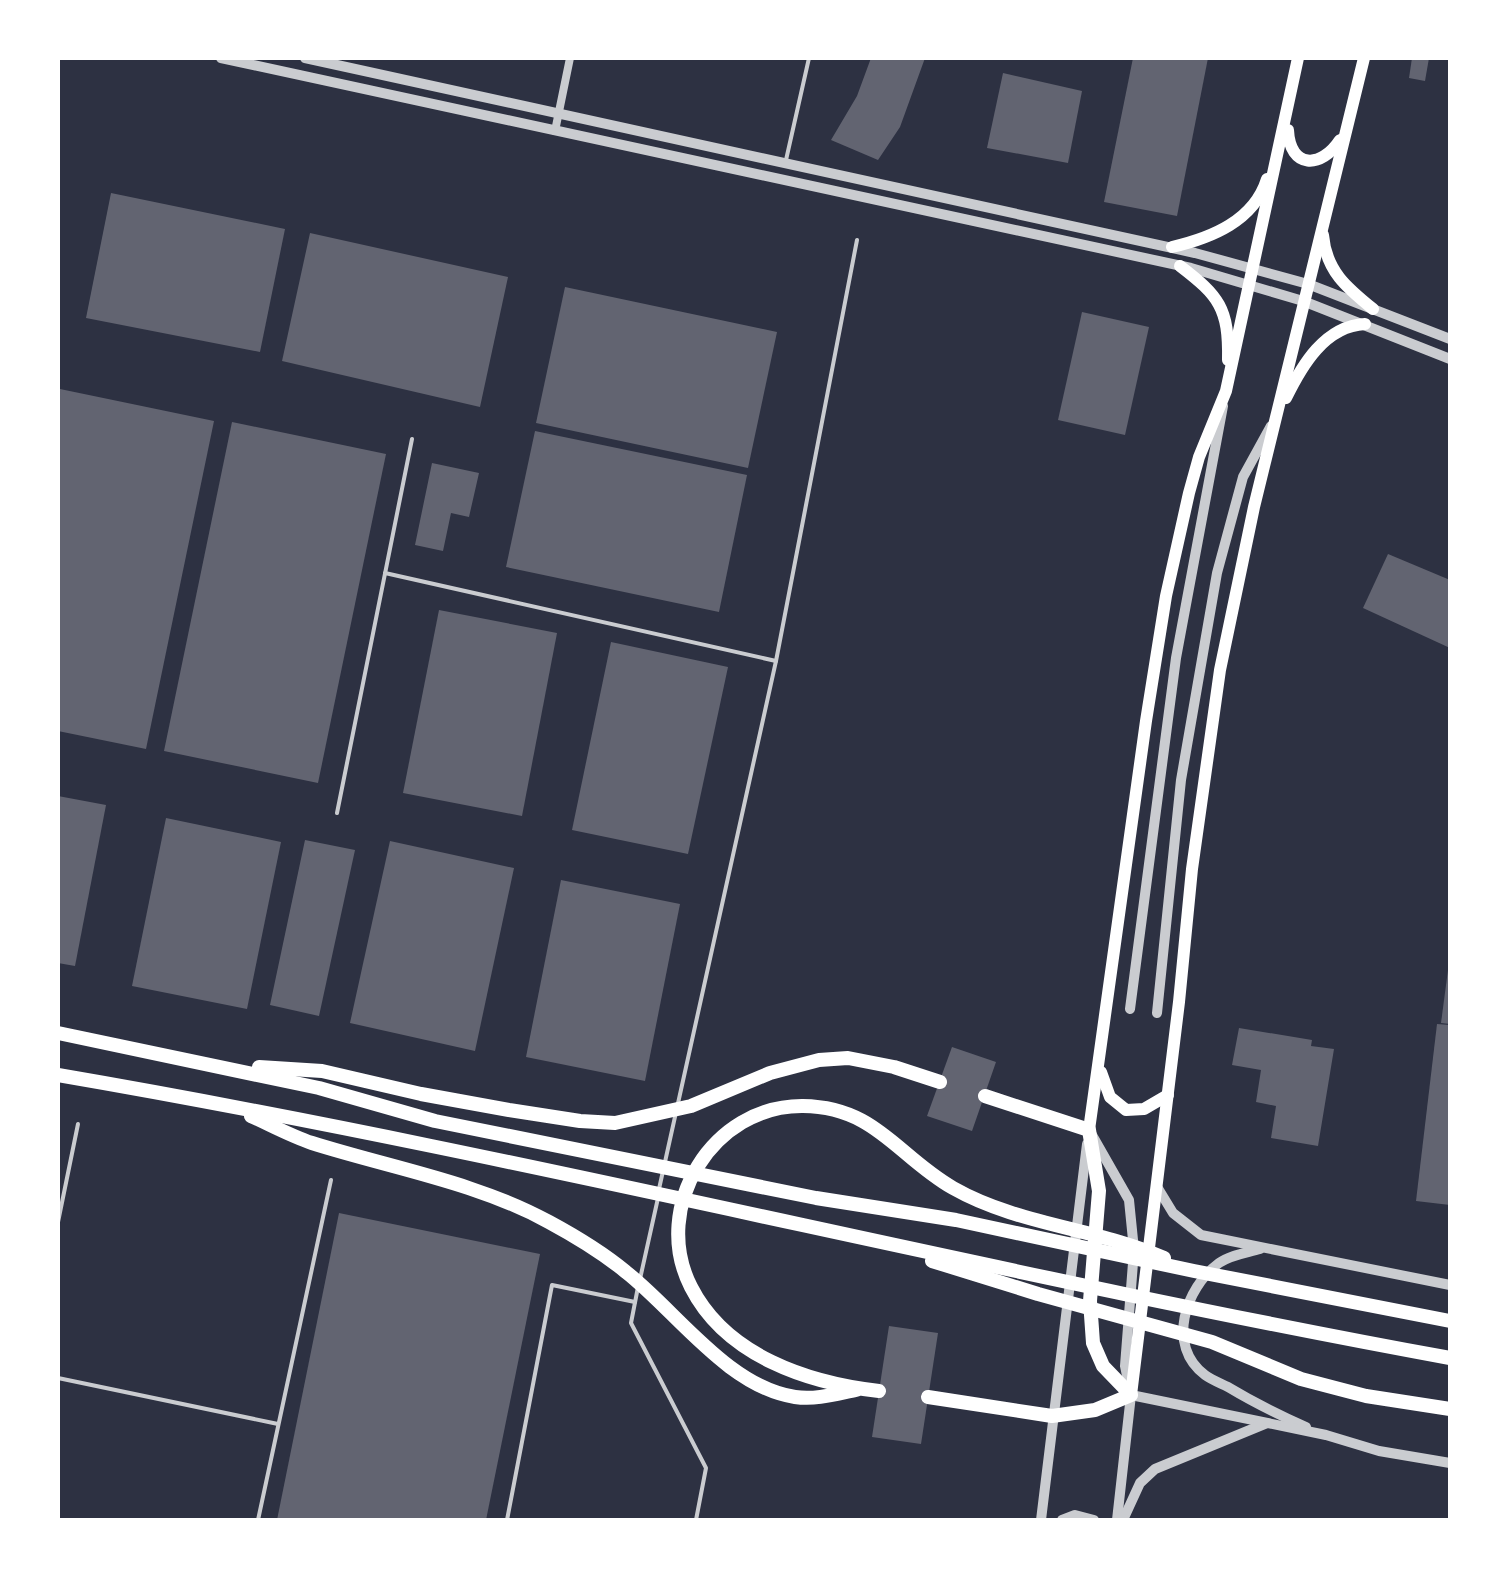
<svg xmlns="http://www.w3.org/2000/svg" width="1508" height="1578" font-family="Helvetica,sans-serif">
  <rect width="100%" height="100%" fill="#2d3142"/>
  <g fill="#626471">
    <polygon points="871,58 925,58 900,127 878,160 831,140 857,96"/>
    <polygon points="1133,58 1208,58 1177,216 1104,202"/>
    <polygon points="1412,58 1429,58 1425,81 1409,78"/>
    <polygon points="1003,73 1082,91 1068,163 987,148"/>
    <polygon points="111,193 285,229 260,352 86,318"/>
    <polygon points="310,233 508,277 480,407 282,361"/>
    <polygon points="565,287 777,332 748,468 536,423"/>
    <polygon points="1082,312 1149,327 1125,435 1058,420"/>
    <polygon points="60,389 214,421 146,749 58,731"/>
    <polygon points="232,422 386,454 318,783 164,751"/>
    <polygon points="535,431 747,475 719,612 506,567"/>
    <polygon points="432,463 479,473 469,517 451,513 443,551 415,545"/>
    <polygon points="1388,554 1450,580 1450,648 1363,608"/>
    <polygon points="439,610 557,633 522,816 403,793"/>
    <polygon points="611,642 728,667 688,854 572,830"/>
    <polygon points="58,796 106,805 75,966 58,963"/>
    <polygon points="166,818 281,842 247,1009 132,986"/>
    <polygon points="305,840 355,850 319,1016 270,1005"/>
    <polygon points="390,841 514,868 475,1051 350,1023"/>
    <polygon points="561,880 680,904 645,1081 526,1057"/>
    <polygon points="1448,970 1450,970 1450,1024 1441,1023"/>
    <polygon points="1437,1024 1450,1025 1450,1205 1416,1201"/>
    <polygon points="1239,1028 1312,1040 1311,1046 1334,1049 1318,1146 1271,1138 1276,1106 1256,1102 1261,1070 1232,1065"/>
    <polygon points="952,1047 996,1062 972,1131 927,1116"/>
    <polygon points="339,1213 540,1254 486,1520 277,1520"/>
    <polygon points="889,1326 938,1333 921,1444 872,1437"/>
  </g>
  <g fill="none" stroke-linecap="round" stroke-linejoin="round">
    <g stroke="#caccd0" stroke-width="4">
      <polyline points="786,160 809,58"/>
      <polyline points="385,573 776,661"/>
      <polyline points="337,813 412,439"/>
      <polyline points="659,1189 776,661 857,240"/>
      <polyline points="58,1222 78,1124"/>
      <polyline points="640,1279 658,1198"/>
      <polyline points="638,1287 631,1323 706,1468 696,1520"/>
      <polyline points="58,1378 278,1424"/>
      <polyline points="258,1520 331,1180"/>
      <polyline points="507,1520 552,1285 635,1302"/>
    </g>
    <polyline stroke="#caccd0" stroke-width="8" points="555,131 570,58"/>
    <g stroke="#caccd0" stroke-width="10">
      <polyline points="221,58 1191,268 1303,301 1450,359"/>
      <polyline points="305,58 1195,253 1308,284 1450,339"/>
      <polyline points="1130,1009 1176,658 1223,406"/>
      <polyline points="1157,1013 1181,780 1217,573 1243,477 1271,426"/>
      <polyline points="1092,1135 1129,1200 1134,1250 1125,1366 1131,1395 1117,1520"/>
      <polyline points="1156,1185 1173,1213 1201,1235 1450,1285"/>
      <path d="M1260 1249C1246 1253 1230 1255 1219 1263 1185 1288 1166 1346 1205 1375 1212 1380 1220 1383 1228 1387 1253 1402 1279 1415 1306 1427"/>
      <polyline points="1131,1395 1326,1435 1379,1451 1450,1463"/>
      <polyline points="1041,1520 1087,1144"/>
      <polyline points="1062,1520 1075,1515 1094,1520"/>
      <polyline points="1123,1520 1140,1483 1155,1469 1267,1423"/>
    </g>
    <g stroke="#fff" stroke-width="12">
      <path d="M1288 130C1290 169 1321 169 1340 140"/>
      <path d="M1323 235C1326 271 1347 288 1373 309"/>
      <path d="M1172 247C1211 238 1254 221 1267 179"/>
      <path d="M1180 266C1219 296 1229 308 1228 360"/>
      <path d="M1286 398C1302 365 1325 326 1365 324"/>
      <polyline points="1101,1072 1110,1097 1126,1110 1144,1109 1168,1095"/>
      <polyline points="1089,1130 1146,721 1166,596 1189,493 1199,457 1226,391 1298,58"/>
      <polyline points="1131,1395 1179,1002 1192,869 1220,670 1254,507 1364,58"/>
    </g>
    <g stroke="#fff" stroke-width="14">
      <polyline points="58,1033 319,1088 435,1121 816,1198 956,1220 1194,1271 1450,1321"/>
      <polyline points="259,1067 322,1071 421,1094 509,1110 580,1121 615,1123 691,1106 770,1073 819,1060 848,1058 894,1067 940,1082"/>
      <path d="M58 1075C525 1155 984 1273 1450 1358"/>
      <path d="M251 1116C271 1125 291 1136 312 1143 391 1168 476 1182 549 1222 575 1236 603 1253 626 1272 676 1311 728 1387 795 1397 816 1400 836 1394 856 1390"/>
      <polyline points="932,1261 1038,1294 1212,1342 1301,1379 1366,1396 1450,1409"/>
      <path d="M879 1391C808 1383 726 1356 691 1287 650 1207 713 1105 803 1106 876 1107 897 1156 953 1188 1018 1225 1096 1228 1164 1258"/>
      <polyline points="928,1397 1052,1416 1095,1410 1131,1395 1103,1366 1093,1343 1090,1301 1099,1191 1089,1130 985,1096"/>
    </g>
  </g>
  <rect width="1508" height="1578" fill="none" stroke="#ffffff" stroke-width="120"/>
</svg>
